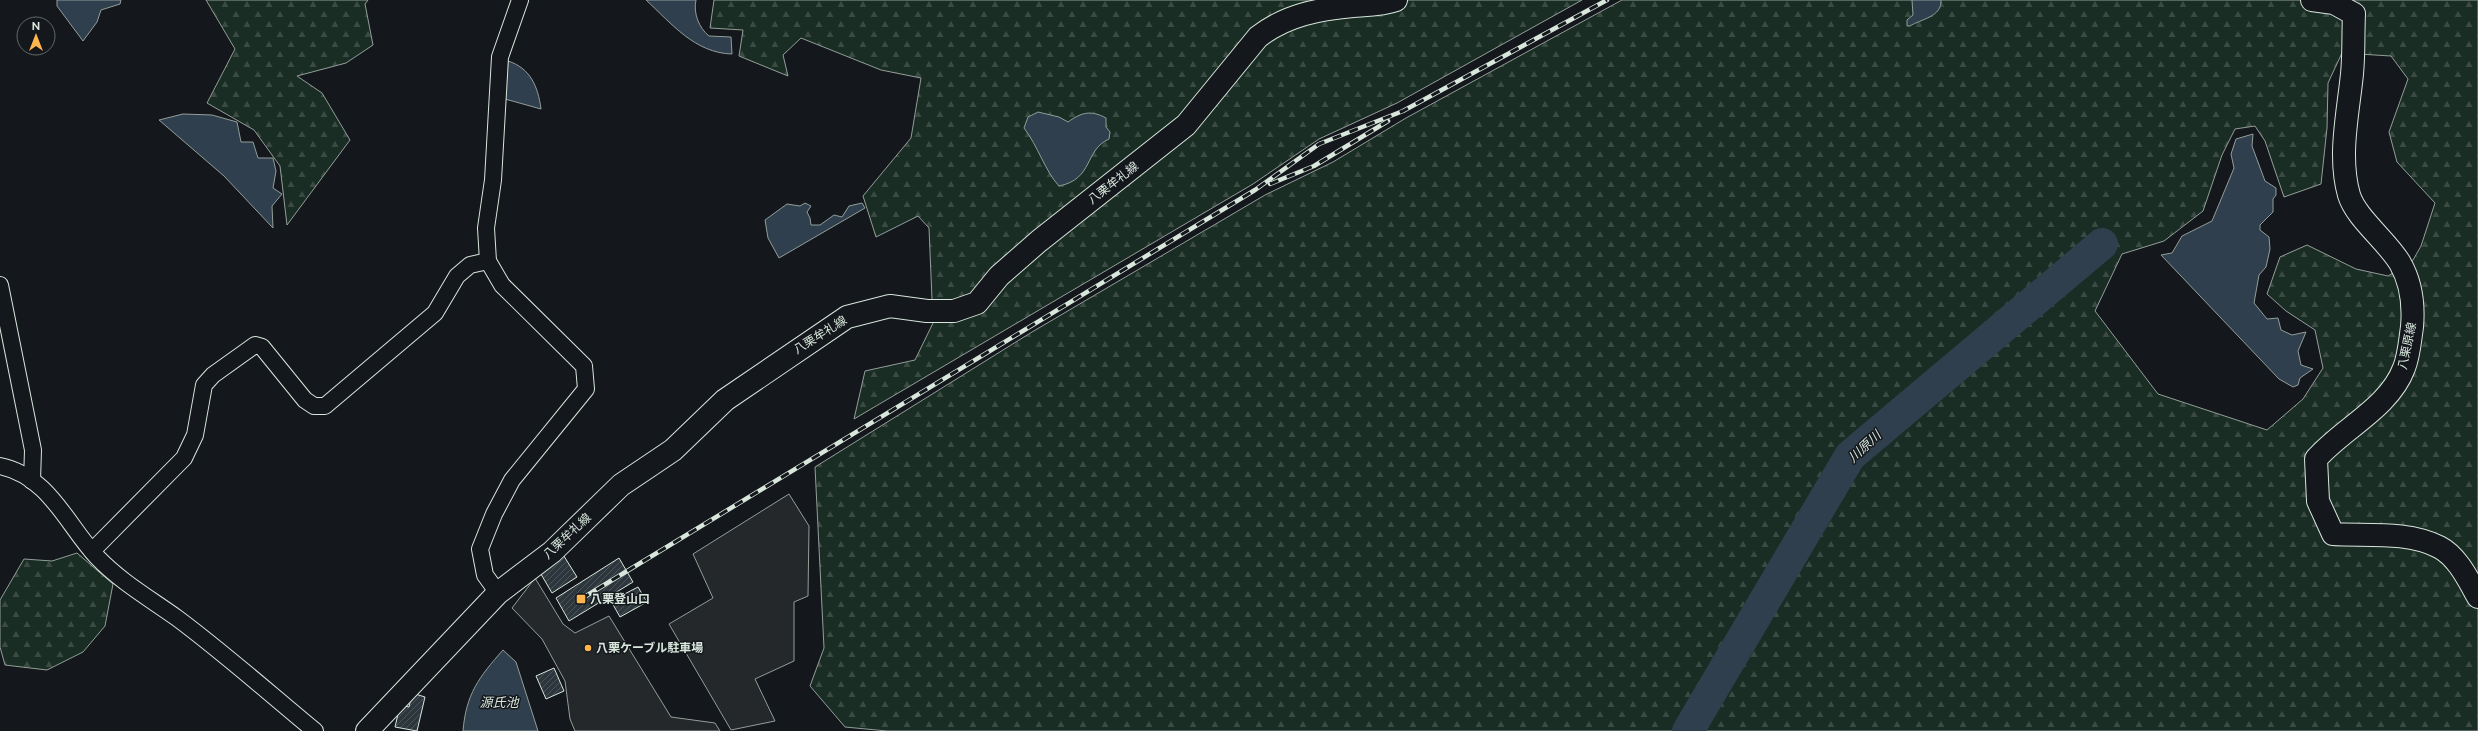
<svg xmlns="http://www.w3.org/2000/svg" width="2478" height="731" font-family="Raleway,'Noto Sans JP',sans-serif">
  <defs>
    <pattern id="forest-firs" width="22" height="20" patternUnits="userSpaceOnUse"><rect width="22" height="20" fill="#1a2d24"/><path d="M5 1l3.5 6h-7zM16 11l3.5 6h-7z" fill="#3b4b43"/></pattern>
    <pattern id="building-hatch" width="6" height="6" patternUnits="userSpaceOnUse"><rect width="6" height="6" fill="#2c363c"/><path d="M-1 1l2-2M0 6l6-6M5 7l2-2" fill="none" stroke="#4a5358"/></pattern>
  </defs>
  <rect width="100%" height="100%" fill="#14181c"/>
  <g fill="url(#forest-firs)" stroke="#939e99" fill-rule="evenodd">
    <polygon points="206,0 368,0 365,4 373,45 346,63 297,76 322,93 350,140 287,225 280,166 254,130 207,103 235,49"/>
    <polygon points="714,0 1582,0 1397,103 1319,139 1253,184 854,419 865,371 915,360 933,323 929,228 918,216 876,237 863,196 911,138 921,78 881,70 801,38 783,55 788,76 739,56 743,30 710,28"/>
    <path d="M1622 0H2478V731H887L845 727 810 686 824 648 815 467 1032 332 1265 195 1333 162 1406 118ZM2342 53 2391 56 2408 79 2389 132 2397 162 2435 203 2421 246 2413 260 2388 276 2356 269 2307 245 2280 257 2267 294 2286 311 2315 330 2323 368 2303 399 2267 430 2158 394 2095 311 2122 254 2164 241 2203 211 2222 155 2235 129 2255 126 2265 141 2284 197 2321 184 2327 128 2328 83Z"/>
    <polygon points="77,553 113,584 105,626 83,652 47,670 5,665 0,647 0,600 24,559 52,561"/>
  </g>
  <g fill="#24282b" stroke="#939e99">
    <polygon points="789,494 809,526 808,596 794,602 794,661 755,679 775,721 731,730 669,624 713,598 693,554"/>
    <polygon points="535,578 563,624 575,633 609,616 671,717 715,723 720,731 575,731 570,719 565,681 542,639 512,608"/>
  </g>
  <g fill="#2f3f4d" stroke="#939e99">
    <polygon points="57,0 121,0 120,4 101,10 97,22 83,41 57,6"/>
    <path d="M646 0H696C693 13 699 28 709 36L731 37 732 54C695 53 672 24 646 0Z"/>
    <path d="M1912 0H1941C1942 17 1921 19 1910 26H1907V20L1913 15Z"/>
    <path d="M508 61C530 68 538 86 541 109L505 99Z"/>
    <path d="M1038 112 1059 117 1068 122C1082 112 1091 110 1106 118V127L1110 132 1109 139C1084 150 1094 179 1059 186 1045 171 1038 146 1024 128L1028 117Z"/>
    <polygon points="183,114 212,115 237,122 241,142 253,142 258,158 273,158 276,171 273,188 282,194 272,206 273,228 224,176 159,120"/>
    <polygon points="2253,134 2252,146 2265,181 2276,188 2276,195 2273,199 2273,212 2260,225 2260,230 2269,237 2270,249 2266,267 2259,275 2254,303 2267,319 2278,318 2281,330 2292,335 2306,332 2298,351 2301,365 2313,369 2300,378 2298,385 2293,387 2279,379 2161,255 2172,253 2182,236 2212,221 2234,168 2231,154 2236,139"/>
    <polygon points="805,203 811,206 807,212 810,218 811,225 820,225 834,215 842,217 849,206 862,203 865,208 779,258 768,238 765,220 787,204 800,206"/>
    <path d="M503 650 516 662 538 731H463C466 694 479 677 503 650Z"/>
  </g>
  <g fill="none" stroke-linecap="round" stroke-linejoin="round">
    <polyline stroke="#2f3f4d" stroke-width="32" points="1688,731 1850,456 2102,244"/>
  </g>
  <g fill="url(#building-hatch)" stroke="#d8e6dc">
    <polygon points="562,553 577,577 552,593 538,569"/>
    <polygon points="619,558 633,582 569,621 556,598"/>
    <polygon points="638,587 647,602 620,617 611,601"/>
    <polygon points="554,668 564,691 546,699 536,676"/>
    <polygon points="412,693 425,697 417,731 395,727 400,705 409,707"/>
  </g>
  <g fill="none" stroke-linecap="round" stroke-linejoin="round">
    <defs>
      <g id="minor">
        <polyline points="0,285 33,450 32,481"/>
        <path d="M0 466C49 476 67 525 97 557 121 582 149 598 177 618 224 653 269 693 315 731"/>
        <polyline points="92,551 184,458 195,435 204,385 213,375 255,345 262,347 305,400 314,406 325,406 435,313 457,276 470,265 488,261"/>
        <polyline points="498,593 485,575 480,549 494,514 512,480 586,389 584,366 502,285 488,261 486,228 493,180 500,57 520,0"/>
      </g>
      <g id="secondary">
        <path d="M2312 0 2334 3 2354 14C2353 34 2354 54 2352 74 2348 114 2338 156 2349 195 2356 218 2387 241 2400 263 2411 282 2414 304 2412 327 2410 340 2409 356 2404 368 2389 408 2343 428 2316 459L2318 501 2333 534C2367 536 2408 531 2439 547 2457 556 2468 579 2478 597"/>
        <path d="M367 731 498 593 552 552 621 485 673 450 725 400 847 317 890 306 927 311H954L977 303 999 276 1039 241 1186 125 1258 37C1286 15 1319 9 1353 6 1367 5 1383 5 1396 0"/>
      </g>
    </defs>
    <use href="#minor" stroke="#d8e6dc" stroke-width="18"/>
    <use href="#secondary" stroke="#d8e6dc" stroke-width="24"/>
    <use href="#minor" stroke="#14181c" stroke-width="16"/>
    <use href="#secondary" stroke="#14181c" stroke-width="22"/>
    <defs>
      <g id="rail">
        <polyline points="1270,184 1314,166 1388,121"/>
        <polyline points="581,599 1255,190 1319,144 1403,111 1607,0"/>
      </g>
    </defs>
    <use href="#rail" stroke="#d8e6dc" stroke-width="4.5"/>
    <use href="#rail" stroke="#14181c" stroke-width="3" stroke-dasharray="9" stroke-linecap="butt"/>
  </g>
  <g fill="#ffb74d" stroke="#14181c" stroke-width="1.5">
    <rect x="576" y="594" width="10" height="10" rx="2"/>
    <circle cx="588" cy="648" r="4"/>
  </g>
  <g text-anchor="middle" stroke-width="3" stroke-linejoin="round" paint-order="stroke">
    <g font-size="12" fill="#d8e6dc" stroke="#14181c">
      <text transform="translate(1113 183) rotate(-38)" y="4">八栗牟礼線</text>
      <text transform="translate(820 335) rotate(-32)" y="4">八栗牟礼線</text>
      <text transform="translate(2407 346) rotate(-78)" y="4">八栗原線</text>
      <text transform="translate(567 536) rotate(-43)" y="4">八栗牟礼線</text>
    </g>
    <g font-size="12" font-weight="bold" fill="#d8e6dc" stroke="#14181c" text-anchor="start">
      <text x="590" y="603">八栗登山口</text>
      <text x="596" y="652">八栗ケーブル駐車場</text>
    </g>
    <g font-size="13" font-style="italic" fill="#d8e6dc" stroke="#14181c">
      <text transform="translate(1864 446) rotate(-43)" y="5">川原川</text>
      <text x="499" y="707">源氏池</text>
    </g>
  </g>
  <g transform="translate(36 36)"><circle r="19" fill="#14181c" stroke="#626a69"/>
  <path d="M0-3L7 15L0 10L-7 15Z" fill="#ffb74d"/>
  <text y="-6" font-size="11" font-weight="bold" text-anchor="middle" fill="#d8e6dc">N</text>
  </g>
</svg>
